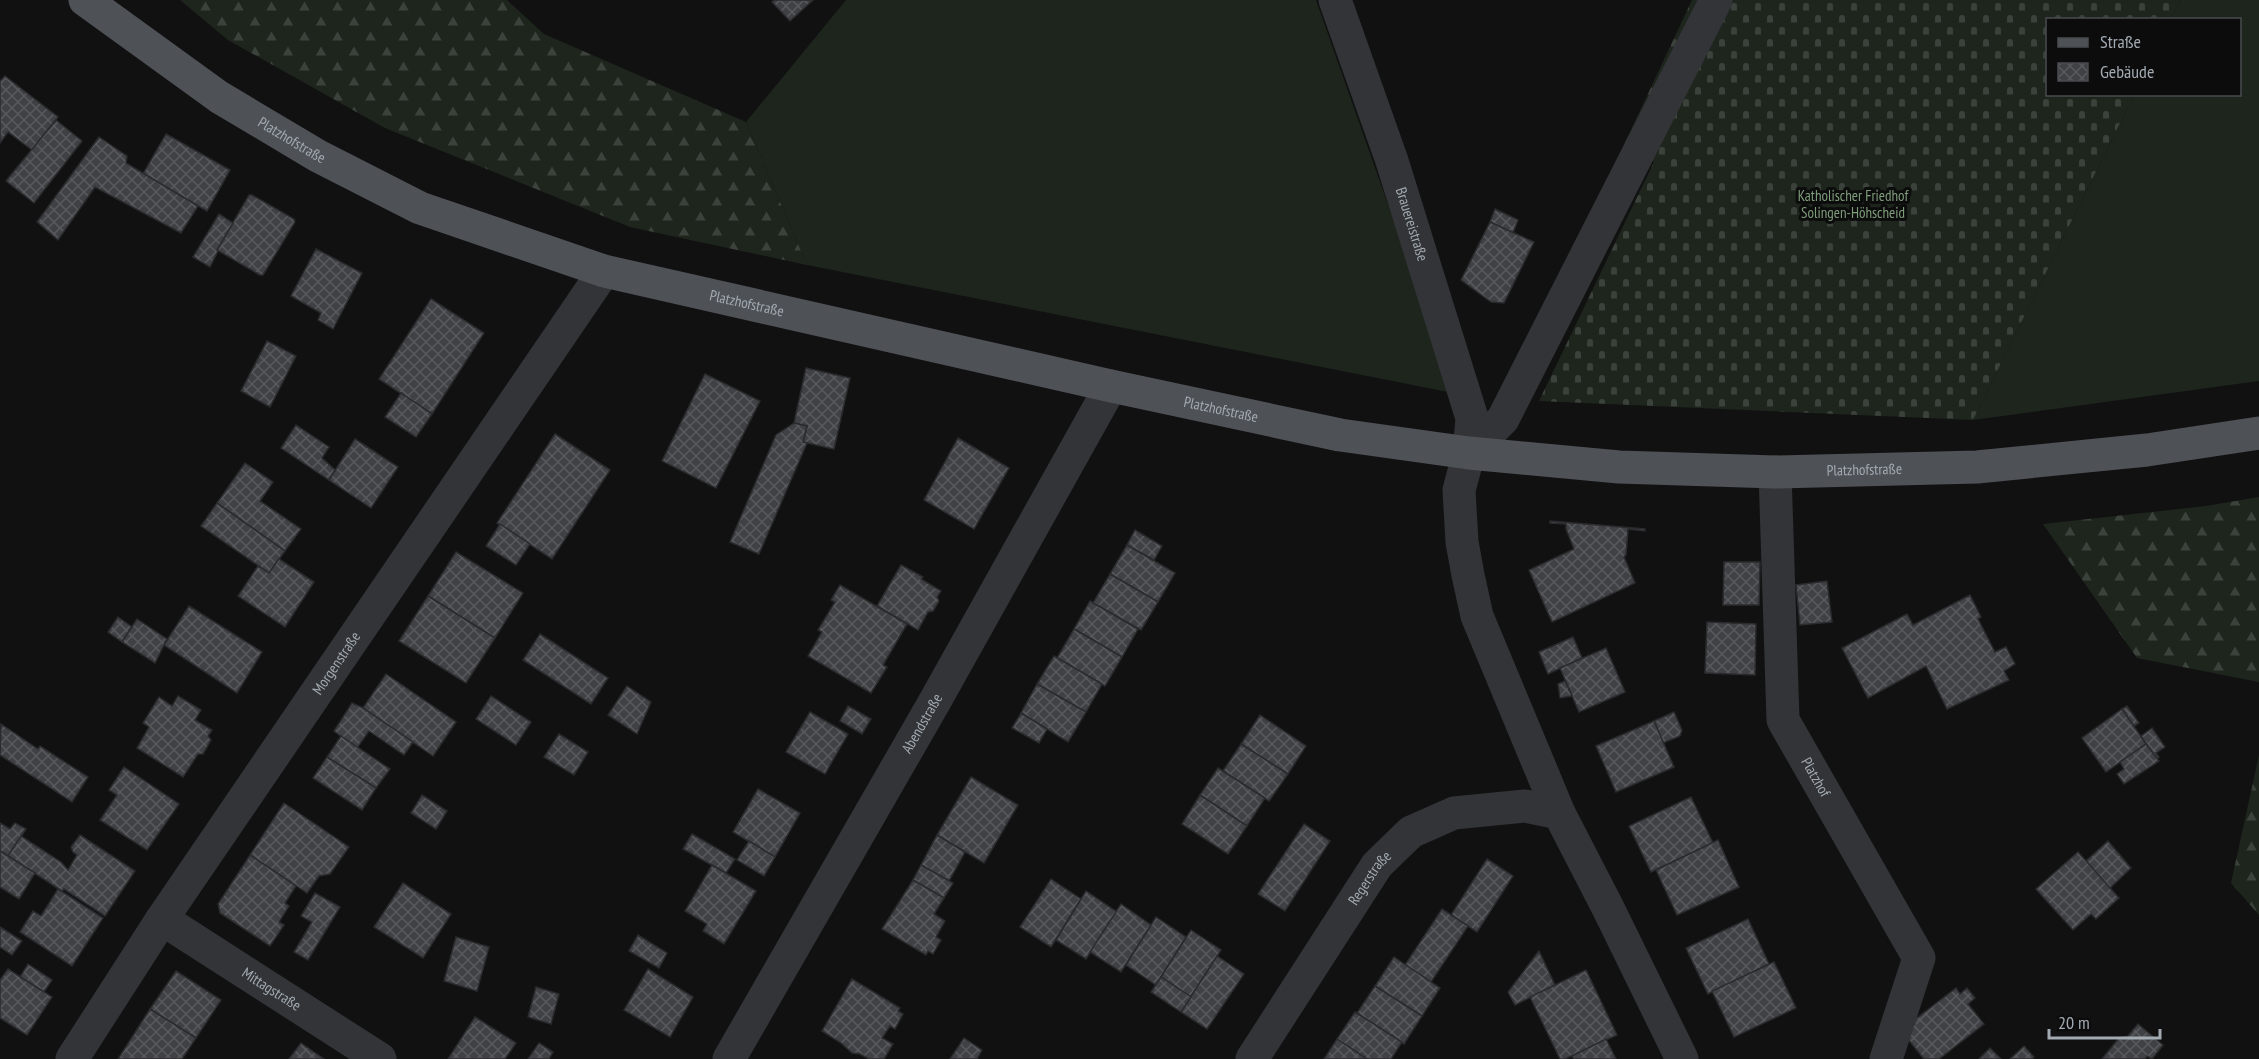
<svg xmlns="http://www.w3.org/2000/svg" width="2259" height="1059" font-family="'PT Sans Narrow',sans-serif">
  <defs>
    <pattern id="forest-firs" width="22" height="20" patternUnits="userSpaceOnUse" patternTransform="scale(1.5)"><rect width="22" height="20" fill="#1d251d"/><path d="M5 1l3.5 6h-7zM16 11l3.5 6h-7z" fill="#3b423b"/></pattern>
    <pattern id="cemetery-stones" width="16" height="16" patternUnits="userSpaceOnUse" patternTransform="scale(1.5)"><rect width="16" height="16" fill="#1d251d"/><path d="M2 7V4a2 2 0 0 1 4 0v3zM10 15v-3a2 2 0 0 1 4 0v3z" fill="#3b423b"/></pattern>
    <pattern id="building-cross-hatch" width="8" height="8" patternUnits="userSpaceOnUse" patternTransform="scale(1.5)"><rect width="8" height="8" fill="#404145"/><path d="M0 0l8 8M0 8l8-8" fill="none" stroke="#585a5d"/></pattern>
  </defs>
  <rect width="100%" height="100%" fill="#111112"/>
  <g fill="#1d251d">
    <polygon points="846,0 1316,0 1448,375 1448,392 807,265 746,122"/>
    <polygon points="2181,0 2259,0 2259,381 1973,420 2134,95 2240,94 2240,20 2171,19"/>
  </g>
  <g fill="url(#forest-firs)">
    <polygon points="180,0 507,0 544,34 746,122 807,265 630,227 385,128 228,40"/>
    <polygon points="2259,497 2259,682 2137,658 2043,524 2206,506"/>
    <polygon points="2259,755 2259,915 2231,883"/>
  </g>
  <polygon fill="url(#cemetery-stones)" points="1692,0 2181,0 2171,19 2048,20 2048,94 2134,95 1973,420 1539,401 1654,162 1623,147"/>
  <g fill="url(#building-cross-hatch)" stroke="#2b2b2e" stroke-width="1.5">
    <polygon points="775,0 813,0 790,21 772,2"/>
    <polygon points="5,76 58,117 32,150 8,132 0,143 0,81"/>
    <polygon points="56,120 82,141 34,203 6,181"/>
    <polygon points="166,134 230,170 207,211 143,174"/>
    <polygon points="99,137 127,156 126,163 198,206 181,233 95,187 58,240 37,222"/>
    <polygon points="249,195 252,195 294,219 295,222 263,275 260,275 217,250"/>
    <polygon points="1495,209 1518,220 1513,233 1490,222"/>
    <polygon points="219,214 233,223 217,250 218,251 210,267 193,257"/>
    <polygon points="1490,222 1534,242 1504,303 1491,302 1461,280"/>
    <polygon points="316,249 362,273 333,329 318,320 321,313 291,296"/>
    <polygon points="431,299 484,333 432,414 379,379"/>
    <polygon points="267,341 296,356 270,407 241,391"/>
    <polygon points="806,368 850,378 834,449 803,442 807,426 794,423"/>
    <polygon points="705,374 760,401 716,488 662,461"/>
    <polygon points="401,393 432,414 416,437 385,417"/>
    <polygon points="794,423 807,426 803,442 807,443 759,554 730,542 776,435"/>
    <polygon points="296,425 329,447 322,458 335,470 329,480 281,448"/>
    <polygon points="555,434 610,470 552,559 497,523"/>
    <polygon points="958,438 1009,468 974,529 924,500"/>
    <polygon points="355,439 398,467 371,508 329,480"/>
    <polygon points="245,463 273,482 260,501 301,529 285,551 217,503"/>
    <polygon points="217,503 285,551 269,573 201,526"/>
    <polygon points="1550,521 1645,529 1645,531 1628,529 1626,555 1624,557 1635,583 1552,622 1529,570 1574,549 1566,529 1566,524 1550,523"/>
    <polygon points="500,524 530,544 516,565 486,546"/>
    <polygon points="1135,530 1162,546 1154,560 1127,545"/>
    <polygon points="1127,545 1175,573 1158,602 1110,574"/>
    <polygon points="456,552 523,593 495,638 428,596"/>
    <polygon points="279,559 314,582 285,627 238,596 258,566 269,573"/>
    <polygon points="1724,562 1760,562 1759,605 1723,605"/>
    <polygon points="901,565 923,577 921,579 941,591 937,597 939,601 933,611 928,612 918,630 877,606"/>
    <polygon points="1110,574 1158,602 1141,630 1093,603"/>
    <polygon points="1827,581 1832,622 1800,625 1796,585"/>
    <polygon points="840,585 907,624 883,665 887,667 871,693 808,656 822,632 818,630 835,602 831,600"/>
    <polygon points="1970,595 1981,617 1978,619 1995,652 2006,647 2015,664 2004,671 2009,680 1947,709 1926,666 1868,698 1842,648 1907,614 1913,625"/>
    <polygon points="428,596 495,638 466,683 399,641"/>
    <polygon points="1090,601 1138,629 1122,657 1074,629"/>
    <polygon points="189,606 262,652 237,693 164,645"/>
    <polygon points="118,617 132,627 122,642 108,632"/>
    <polygon points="137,619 167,639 155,663 122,642"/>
    <polygon points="1707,622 1756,624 1755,675 1705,673"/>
    <polygon points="1074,629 1122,657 1105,686 1057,658"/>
    <polygon points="540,634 608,678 591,704 523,660"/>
    <polygon points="1573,637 1582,658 1548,674 1539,652"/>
    <polygon points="1606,648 1625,692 1579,712 1560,668"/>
    <polygon points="1054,656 1102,684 1086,712 1037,684"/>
    <polygon points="386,674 456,722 433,756 363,708"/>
    <polygon points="1565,681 1572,696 1560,698 1558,684"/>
    <polygon points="1037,684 1086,712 1068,742 1021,713"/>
    <polygon points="627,686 651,702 637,734 608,715"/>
    <polygon points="178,696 201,710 195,720 212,730 208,736 211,740 203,754 198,754 183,777 137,748 149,727 143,723 159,697 172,706"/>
    <polygon points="491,696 531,722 516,745 476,719"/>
    <polygon points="352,703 363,708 413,742 404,755 369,731 357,748 334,731"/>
    <polygon points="848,706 871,719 862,734 840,721"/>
    <polygon points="2127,706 2139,723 2134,726 2122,709"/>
    <polygon points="2122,709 2146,744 2106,772 2082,738"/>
    <polygon points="810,712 848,734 825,774 786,752"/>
    <polygon points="1674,712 1682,730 1680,736 1663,743 1654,721"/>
    <polygon points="1021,713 1047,729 1039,743 1012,728"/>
    <polygon points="1260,715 1306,746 1288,774 1241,744"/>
    <polygon points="1654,721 1674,767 1616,792 1596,746"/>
    <polygon points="1,724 38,749 40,746 88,777 72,802 0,755"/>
    <polygon points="2152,728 2165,747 2156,753 2159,757 2157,759 2141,736"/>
    <polygon points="559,734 588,752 574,775 544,757"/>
    <polygon points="341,736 390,769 376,788 327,757"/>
    <polygon points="1241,744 1288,774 1269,801 1223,771"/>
    <polygon points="2146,744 2159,761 2124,784 2117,774 2124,769 2120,762"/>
    <polygon points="327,757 376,788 362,810 313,778"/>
    <polygon points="124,767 179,804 147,850 100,820 117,795 109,790"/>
    <polygon points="1218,768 1265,798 1247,826 1200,795"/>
    <polygon points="971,777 1018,805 984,863 937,835"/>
    <polygon points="758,789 800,813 775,857 733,832"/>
    <polygon points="422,795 447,811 436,829 411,813"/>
    <polygon points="1200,795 1247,826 1228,854 1182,824"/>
    <polygon points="1691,797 1713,843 1651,872 1629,826"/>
    <polygon points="284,803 349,847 330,874 319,876 307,893 250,855"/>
    <polygon points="0,823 10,829 15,823 26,829 8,856 0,851"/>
    <polygon points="1304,824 1330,841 1285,911 1258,894"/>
    <polygon points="692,834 735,859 726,873 683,849"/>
    <polygon points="80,835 135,871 105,916 64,889 62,891 8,856 21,836 61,862 68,870 77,855 73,852 71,847"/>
    <polygon points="937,835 965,852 949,881 921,865"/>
    <polygon points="1718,840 1739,887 1677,915 1656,870"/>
    <polygon points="749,841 775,857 764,876 737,860"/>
    <polygon points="2108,841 2131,868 2110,888 2086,861"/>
    <polygon points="0,851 35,873 19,899 0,887"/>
    <polygon points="2078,852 2119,898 2096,919 2091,914 2073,930 2036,889"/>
    <polygon points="250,855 296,886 285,903 289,906 279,922 284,925 270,946 220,913 218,904"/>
    <polygon points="1487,859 1513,876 1477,932 1451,915"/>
    <polygon points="712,865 756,891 724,944 703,931 707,924 685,911"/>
    <polygon points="921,865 953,883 944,898 913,880"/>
    <polygon points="1051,879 1081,899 1051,947 1020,927"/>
    <polygon points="913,880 944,898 934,914 945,921 936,937 941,940 933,954 928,951 926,955 882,929"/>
    <polygon points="403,883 451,914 423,958 374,927"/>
    <polygon points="58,889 103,918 72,966 20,932 33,911 41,916"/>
    <polygon points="1086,891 1117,912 1086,959 1056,940"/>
    <polygon points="315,893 340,907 308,960 294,952 312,922 301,916"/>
    <polygon points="1121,904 1151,925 1121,972 1090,952"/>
    <polygon points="1442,909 1468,926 1431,982 1405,965"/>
    <polygon points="1156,917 1186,937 1156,985 1126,965"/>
    <polygon points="1748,919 1769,964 1708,994 1686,948"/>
    <polygon points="0,927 22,941 12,955 0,947"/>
    <polygon points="1191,930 1221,950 1191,997 1161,977"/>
    <polygon points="638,935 667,953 659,968 629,951"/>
    <polygon points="456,937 489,947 477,991 444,981"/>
    <polygon points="1539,951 1555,985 1515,1005 1508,992"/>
    <polygon points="1217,956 1244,974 1207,1029 1181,1012"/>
    <polygon points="1394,957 1440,988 1422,1016 1375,986"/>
    <polygon points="1774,962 1796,1008 1734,1037 1712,991"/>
    <polygon points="28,964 52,980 44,992 20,977"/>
    <polygon points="8,969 52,997 27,1035 0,1018 0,980"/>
    <polygon points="648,969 693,997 670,1037 624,1010"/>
    <polygon points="1586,970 1617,1035 1565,1059 1560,1059 1530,997"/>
    <polygon points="176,971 221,1000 196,1038 150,1009"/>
    <polygon points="1161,977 1191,997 1181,1012 1151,992"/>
    <polygon points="852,979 900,1008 898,1011 903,1014 895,1029 890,1026 882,1038 893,1044 884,1059 869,1059 860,1054 852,1053 841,1043 822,1031"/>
    <polygon points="1375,986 1422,1016 1404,1044 1357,1013"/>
    <polygon points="536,987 559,994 551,1024 528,1017"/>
    <polygon points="1956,988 1960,994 1967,988 1975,998 1968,1004 1984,1024 1939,1059 1924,1059 1903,1033 1915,1024 1913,1021"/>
    <polygon points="150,1009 196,1038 182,1059 118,1059"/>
    <polygon points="1355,1012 1402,1042 1391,1059 1367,1059 1337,1039"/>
    <polygon points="475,1017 516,1043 505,1059 448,1059"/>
    <polygon points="2138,1024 2163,1045 2152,1059 2147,1056 2145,1059 2102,1059 2119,1038 2128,1036"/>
    <polygon points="964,1038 982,1050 977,1059 950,1059"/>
    <polygon points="1337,1039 1367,1059 1324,1059"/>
    <polygon points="1606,1039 1616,1059 1574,1059 1572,1056"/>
    <polygon points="301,1043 324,1059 289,1059"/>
    <polygon points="539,1043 553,1052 549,1059 528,1059"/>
    <polygon points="2024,1046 2034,1057 2032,1059 2010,1059"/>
    <polygon points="1990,1048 2001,1059 1979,1059"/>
  </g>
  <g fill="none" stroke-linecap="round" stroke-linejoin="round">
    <g stroke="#323437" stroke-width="33">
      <path id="s1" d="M1335 0 1392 161 1472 418 1469 453 1459 490 1462 542 1468 575 1477 616 1559 813"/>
      <polyline points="1469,453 1503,419 1716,0"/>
      <path id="s2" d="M1775 472 1783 720 1919 958 1886 1059"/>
      <path id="s3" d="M162 919 380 1059"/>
      <path id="s4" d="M72 1059 162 919 604 271"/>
      <path id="s5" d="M729 1059 935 701 1111 386"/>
      <path id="s6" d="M1252 1059 1377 865 1411 832 1454 813 1525 806 1559 813 1608 908 1682 1059"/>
    </g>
    <path stroke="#4e5156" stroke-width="33" id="s7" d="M85 0 219 97 318 156 420 208 604 271 1111 386 1340 435 1469 453 1619 467 1775 472 1977 467 2147 450 2259 433"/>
  </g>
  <g text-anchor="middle" stroke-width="6" stroke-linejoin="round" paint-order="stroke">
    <g font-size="15" fill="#a2aab2" stroke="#0c0c0d">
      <text dy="5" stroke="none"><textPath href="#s7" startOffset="250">Platzhofstraße</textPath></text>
      <text dy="5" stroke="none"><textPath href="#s1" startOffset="237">Brauereistraße</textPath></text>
      <text dy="5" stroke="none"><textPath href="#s7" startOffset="736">Platzhofstraße</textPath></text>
      <text dy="5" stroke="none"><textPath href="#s7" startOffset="1222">Platzhofstraße</textPath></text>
      <text dy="5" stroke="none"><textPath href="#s7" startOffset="1870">Platzhofstraße</textPath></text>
      <text dy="5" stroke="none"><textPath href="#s4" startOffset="476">Morgenstraße</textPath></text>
      <text dy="5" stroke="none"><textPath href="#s5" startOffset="387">Abendstraße</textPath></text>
      <text dy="5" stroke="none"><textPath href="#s2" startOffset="314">Platzhof</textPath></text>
      <text dy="5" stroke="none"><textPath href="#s6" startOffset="216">Regerstraße</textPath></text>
      <text dy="5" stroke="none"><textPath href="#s3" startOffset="130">Mittagstraße</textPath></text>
    </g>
    <g font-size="15" fill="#7e9d7a" stroke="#0c0c0d">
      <text x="1853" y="201">Katholischer Friedhof<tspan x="1853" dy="17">Solingen-Höhscheid</tspan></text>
    </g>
  </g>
  <rect x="2046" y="18" width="195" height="78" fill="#0c0c0d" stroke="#484b4f" stroke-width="1.5"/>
  <rect x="2058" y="38" width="30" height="9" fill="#4e5156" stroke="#484b4f" stroke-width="1.5"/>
  <text x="2100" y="48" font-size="18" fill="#a2aab2">Straße</text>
  <rect x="2058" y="63" width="30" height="18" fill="url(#building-cross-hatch)" stroke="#484b4f" stroke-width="1.5"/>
  <text x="2100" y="78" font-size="18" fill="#a2aab2">Gebäude</text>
  <path d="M2049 1029v9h111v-9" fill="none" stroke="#a2aab2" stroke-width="3"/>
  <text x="2058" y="1029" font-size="18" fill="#a2aab2" stroke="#0c0c0d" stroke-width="4.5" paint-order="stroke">20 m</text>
</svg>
